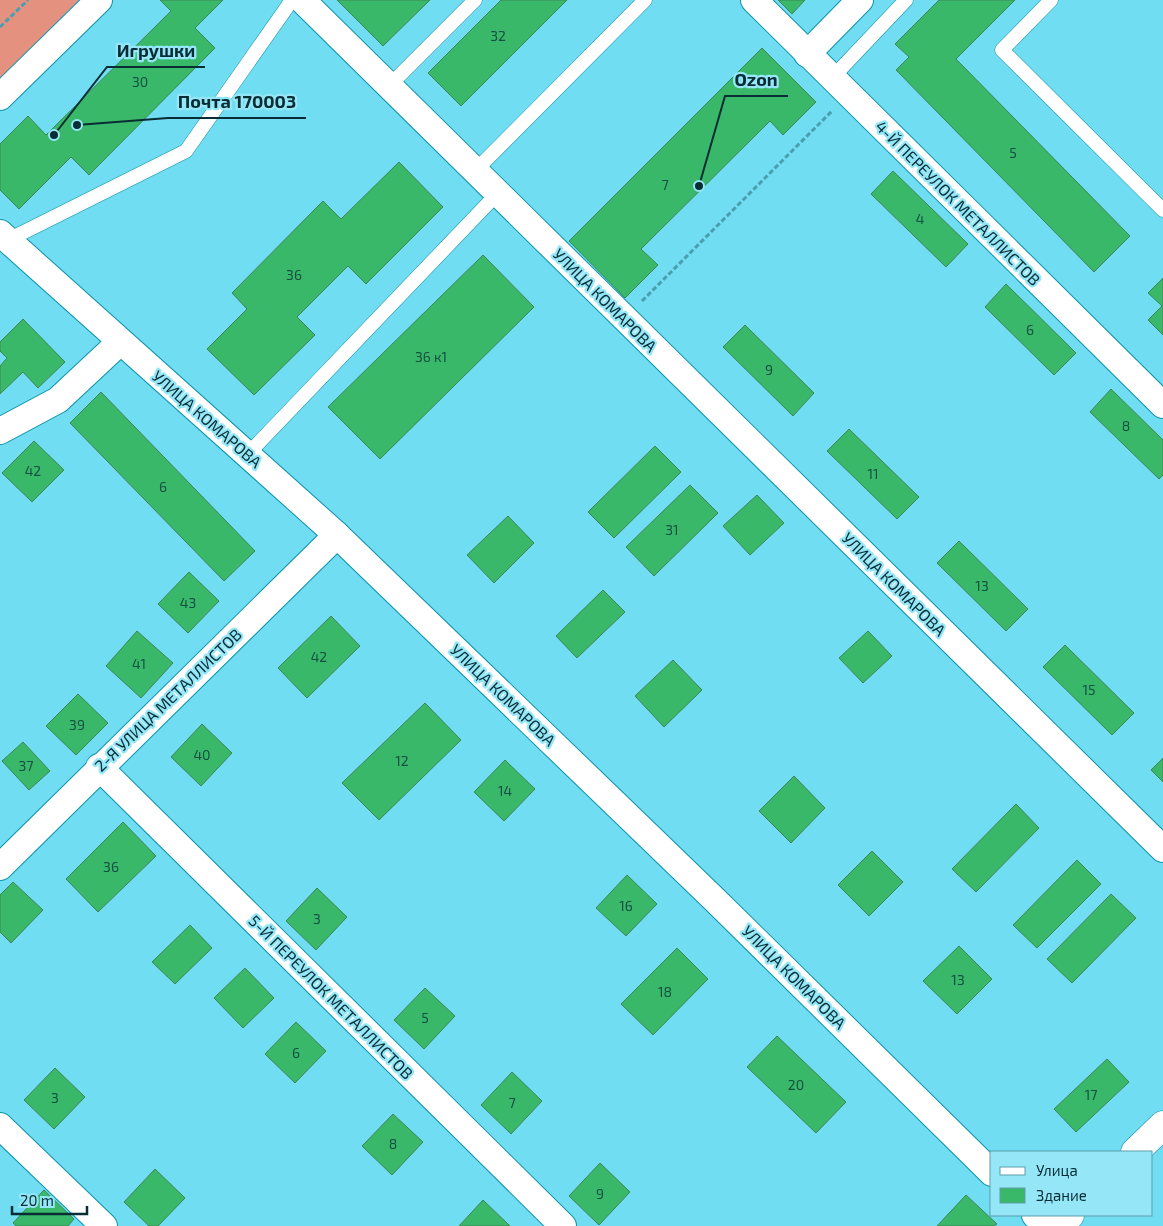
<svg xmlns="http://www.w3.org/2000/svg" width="1163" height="1226" font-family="'Exo 2',sans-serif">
  <rect width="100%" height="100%" fill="#70ddf3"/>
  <polygon fill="#e5917f" points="0,0 79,0 0,79"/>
  <g fill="#3ab86a" stroke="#3e8655">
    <polygon points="160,0 223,0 195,28 215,48 89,175 71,157 19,209 0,190 0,144 28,116 46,135 171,11"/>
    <polygon points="337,0 430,0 383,46"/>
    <polygon points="501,0 567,0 461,106 428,73"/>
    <polygon points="778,0 805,0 792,14"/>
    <polygon points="939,0 1015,0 956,59 1130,236 1094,272 896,70 909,57 895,44"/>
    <polygon points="762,48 816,102 783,135 770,121 641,249 658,265 625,298 569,241"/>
    <polygon points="399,162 443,207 366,284 348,266 297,317 315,335 254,395 207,349 247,309 232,293 323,201 341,219"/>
    <polygon points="893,171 968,244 946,267 871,194"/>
    <polygon points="483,255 534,307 380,459 328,407"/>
    <polygon points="1163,278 1163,335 1148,320 1162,306 1148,293"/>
    <polygon points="1006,284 1076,353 1054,375 985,307"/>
    <polygon points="23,319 65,362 38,388 23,372 0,394 0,366 7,358 0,351 0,342"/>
    <polygon points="745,325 814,393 793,416 723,347"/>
    <polygon points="1111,389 1163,440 1163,475 1159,479 1090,412"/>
    <polygon points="101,392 255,551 224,581 70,423"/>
    <polygon points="849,429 919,497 897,519 827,451"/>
    <polygon points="34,441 64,470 32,502 2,473"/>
    <polygon points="655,446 681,472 614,538 588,512"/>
    <polygon points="690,485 718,513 654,576 626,547"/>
    <polygon points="757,495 784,523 750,555 723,526"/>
    <polygon points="508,516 534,543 494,583 467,555"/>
    <polygon points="959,541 1028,609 1006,631 937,563"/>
    <polygon points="189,572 219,601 188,633 158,604"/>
    <polygon points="603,590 625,612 577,658 556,636"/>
    <polygon points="331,616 360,646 307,698 278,668"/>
    <polygon points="137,631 173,663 141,698 106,666"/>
    <polygon points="868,631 892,656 863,683 839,658"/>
    <polygon points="1065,645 1134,713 1112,735 1043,667"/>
    <polygon points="673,660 702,690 664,727 635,696"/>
    <polygon points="78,694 108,723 76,755 46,726"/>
    <polygon points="425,703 461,740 379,820 342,783"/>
    <polygon points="202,724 232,753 201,786 171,757"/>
    <polygon points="23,742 50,771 29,790 2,761"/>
    <polygon points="1163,758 1163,782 1151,770"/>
    <polygon points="505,760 535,789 504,821 474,792"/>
    <polygon points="794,776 825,808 791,843 759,811"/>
    <polygon points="1016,804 1039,828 976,892 952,869"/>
    <polygon points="123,822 156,856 98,912 66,879"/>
    <polygon points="872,851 903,882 869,916 838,885"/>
    <polygon points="1077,860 1101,884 1037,948 1013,925"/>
    <polygon points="627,875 657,904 626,936 596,908"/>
    <polygon points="13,882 43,910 11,943 0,932 0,895"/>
    <polygon points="317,888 347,917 316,950 286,921"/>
    <polygon points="1111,894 1136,918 1072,983 1047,959"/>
    <polygon points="190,925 212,948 175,984 152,962"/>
    <polygon points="959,946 992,979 957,1014 923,981"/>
    <polygon points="677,948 708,979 653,1035 621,1004"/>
    <polygon points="245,968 274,998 243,1028 214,998"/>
    <polygon points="425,988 455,1016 424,1049 394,1020"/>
    <polygon points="296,1022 326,1051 295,1083 265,1054"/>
    <polygon points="777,1036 846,1102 816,1133 747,1067"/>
    <polygon points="1107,1059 1129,1082 1076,1132 1054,1109"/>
    <polygon points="55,1068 85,1097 54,1129 24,1100"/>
    <polygon points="512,1072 542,1101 511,1134 481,1105"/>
    <polygon points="393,1114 423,1142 392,1175 362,1146"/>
    <polygon points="600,1163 630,1192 599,1225 569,1196"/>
    <polygon points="155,1169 185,1198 158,1226 149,1226 124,1202"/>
    <polygon points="44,1190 74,1219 68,1226 16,1226 13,1223"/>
    <polygon points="966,1195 997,1224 994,1226 937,1226"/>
    <polygon points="483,1200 510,1226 459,1226"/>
  </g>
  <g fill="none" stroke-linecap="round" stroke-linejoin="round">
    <defs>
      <g id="service">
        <polyline points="1051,0 1002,50 1163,210"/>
        <polyline points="832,78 906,0"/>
        <polyline points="389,86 475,0"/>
        <polyline points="474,172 645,0"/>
        <polyline points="8,240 186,151 292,0"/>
        <polyline points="248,454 497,194"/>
      </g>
      <g id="minor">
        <polyline points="302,0 1163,849"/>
        <polyline points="754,0 1163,405"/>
        <polyline points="807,54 860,0"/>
        <polyline points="0,97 99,0"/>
        <polyline points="0,233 337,535 715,900 992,1173"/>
        <polyline points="0,431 58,400 120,342"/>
        <polyline points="99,767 563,1226"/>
        <polyline points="0,867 337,535"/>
        <polyline points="0,1126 104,1226"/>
        <polyline points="1035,1215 1046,1226"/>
      </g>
      <g id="tertiary">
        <polyline points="1135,1152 1163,1125"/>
        <polyline points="1059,1226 1070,1215"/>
      </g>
    </defs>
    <use href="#service" stroke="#0c93a8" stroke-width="15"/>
    <use href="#minor" stroke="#0c93a8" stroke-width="28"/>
    <use href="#tertiary" stroke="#0c93a8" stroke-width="29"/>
    <g stroke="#4b9eaf" stroke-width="3" stroke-dasharray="5 2.5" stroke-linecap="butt">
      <polyline points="0,27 28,0"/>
      <polyline points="642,301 832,111"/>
    </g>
    <use href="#service" stroke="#fff" stroke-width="14"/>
    <use href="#minor" stroke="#fff" stroke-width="26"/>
    <use href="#tertiary" stroke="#fff" stroke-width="28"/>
  </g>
  <g text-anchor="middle" stroke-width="4.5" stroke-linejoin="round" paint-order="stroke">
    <g font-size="14" fill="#145042">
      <text x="498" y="41">32</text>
      <text x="140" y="87">30</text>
      <text x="1013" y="158">5</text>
      <text x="665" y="190">7</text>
      <text x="920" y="224">4</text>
      <text x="294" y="280">36</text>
      <text x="1030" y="335">6</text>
      <text x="431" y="362">36 к1</text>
      <text x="769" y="375">9</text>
      <text x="1126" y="431">8</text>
      <text x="33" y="476">42</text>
      <text x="873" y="479">11</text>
      <text x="163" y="492">6</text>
      <text x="672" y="535">31</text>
      <text x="982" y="591">13</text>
      <text x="188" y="608">43</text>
      <text x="319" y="662">42</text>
      <text x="139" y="669">41</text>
      <text x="1089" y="695">15</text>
      <text x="77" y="730">39</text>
      <text x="202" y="760">40</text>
      <text x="402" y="766">12</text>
      <text x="26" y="771">37</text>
      <text x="505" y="796">14</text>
      <text x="111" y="872">36</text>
      <text x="626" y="911">16</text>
      <text x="317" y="924">3</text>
      <text x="958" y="985">13</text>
      <text x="665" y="997">18</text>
      <text x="425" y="1023">5</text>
      <text x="296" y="1058">6</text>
      <text x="796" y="1090">20</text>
      <text x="1091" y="1100">17</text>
      <text x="55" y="1103">3</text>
      <text x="512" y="1108">7</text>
      <text x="393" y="1149">8</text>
      <text x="600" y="1199">9</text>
    </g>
    <g font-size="16" fill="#082d34" stroke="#95e7f8">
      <text transform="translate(958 203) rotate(45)" y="6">4-Й ПЕРЕУЛОК МЕТАЛЛИСТОВ</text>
      <text transform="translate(605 300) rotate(45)" y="6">УЛИЦА КОМАРОВА</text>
      <text transform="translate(207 419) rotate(41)" y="6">УЛИЦА КОМАРОВА</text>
      <text transform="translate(894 584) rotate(45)" y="6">УЛИЦА КОМАРОВА</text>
      <text transform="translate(503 695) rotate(44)" y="6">УЛИЦА КОМАРОВА</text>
      <text transform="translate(168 700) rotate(-44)" y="6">2-Я УЛИЦА МЕТАЛЛИСТОВ</text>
      <text transform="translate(794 977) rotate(45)" y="6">УЛИЦА КОМАРОВА</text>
      <text transform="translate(331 997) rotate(45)" y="6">5-Й ПЕРЕУЛОК МЕТАЛЛИСТОВ</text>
    </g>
  </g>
  <path fill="none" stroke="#082d34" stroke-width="2" d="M54 135L107 67H205M699 186L725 96H788M77 125L168 118H306"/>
  <g fill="#082d34" stroke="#95e7f8" stroke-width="2">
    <circle cx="54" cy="135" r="5"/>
    <circle cx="699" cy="186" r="5"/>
    <circle cx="77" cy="125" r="5"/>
  </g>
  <g font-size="18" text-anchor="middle" font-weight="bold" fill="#082d34" stroke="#95e7f8" stroke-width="4.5" stroke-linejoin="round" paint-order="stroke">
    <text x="156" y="57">Игрушки</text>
    <text x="756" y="86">Ozon</text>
    <text x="237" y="108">Почта 170003</text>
  </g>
  <rect x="990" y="1151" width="162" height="65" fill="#95e7f8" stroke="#5d9daa"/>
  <rect x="1000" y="1167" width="25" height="8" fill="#ffffff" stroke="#5d9daa"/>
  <text x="1036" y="1176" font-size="15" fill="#082d34">Улица</text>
  <rect x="1000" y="1188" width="25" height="15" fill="#3ab86a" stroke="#5d9daa"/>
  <text x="1036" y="1201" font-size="15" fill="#082d34">Здание</text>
  <path d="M12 1206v8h75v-8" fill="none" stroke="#082d34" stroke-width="2.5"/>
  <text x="20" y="1206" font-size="15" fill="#082d34" stroke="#95e7f8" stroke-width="4" paint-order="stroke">20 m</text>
</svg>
